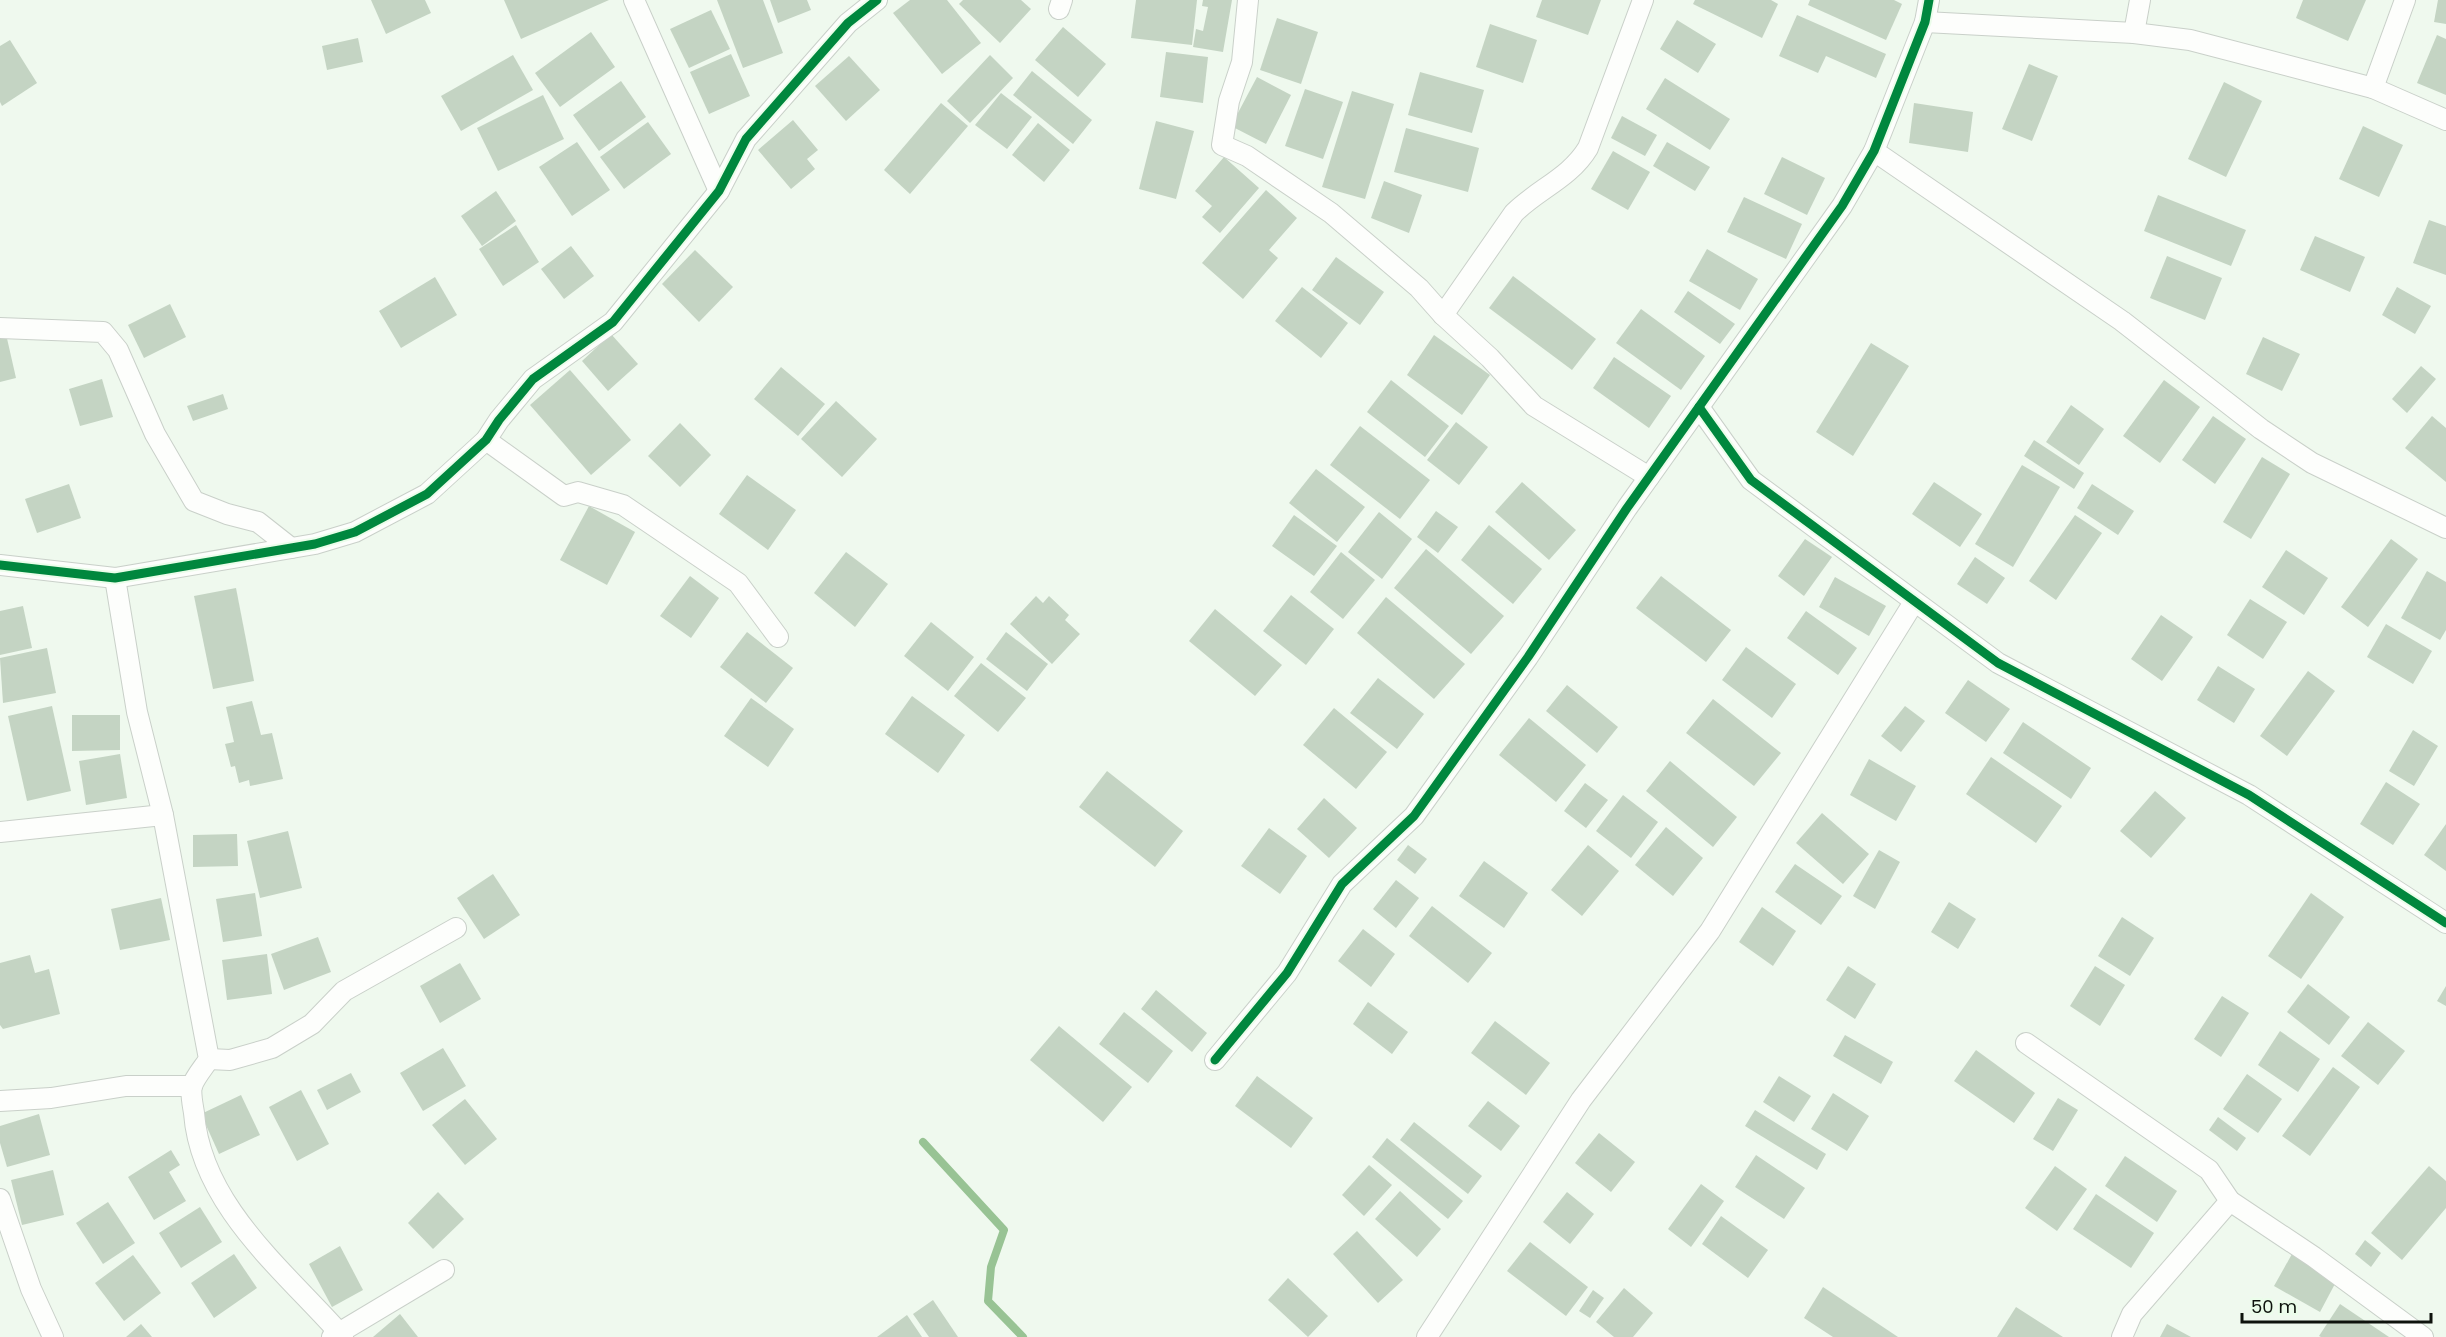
<svg xmlns="http://www.w3.org/2000/svg" width="2446" height="1337" font-family="Poppins,sans-serif">
  <rect width="100%" height="100%" fill="#eff9ee"/>
  <g fill="none" stroke-linecap="round" stroke-linejoin="round">
    <polyline stroke="#98c394" stroke-width="8" points="923,1142 1004,1230 991,1267 988,1301 1023,1337"/>
  </g>
  <g fill="#c4d4c3">
    <polygon points="371,0 425,0 431,13 386,34"/>
    <polygon points="504,0 609,0 521,39"/>
    <polygon points="717,0 763,0 783,53 743,68"/>
    <polygon points="770,0 807,0 811,10 778,23"/>
    <polygon points="910,0 947,0 981,43 942,74 893,13"/>
    <polygon points="963,0 1021,0 1031,9 1000,43 959,4"/>
    <polygon points="1136,0 1197,0 1192,45 1131,38"/>
    <polygon points="1203,0 1232,0 1223,52 1193,47 1196,29 1203,31 1208,7 1202,6"/>
    <polygon points="1542,0 1601,0 1588,35 1536,17"/>
    <polygon points="1695,0 1771,0 1778,4 1762,38 1693,4"/>
    <polygon points="1810,0 1894,0 1902,4 1886,40 1808,5"/>
    <polygon points="2303,0 2366,0 2348,41 2296,18"/>
    <polygon points="2438,0 2446,0 2446,24 2434,22"/>
    <polygon points="711,10 730,49 689,68 670,29"/>
    <polygon points="1797,15 1886,54 1876,78 1826,56 1818,73 1779,56"/>
    <polygon points="1277,18 1318,32 1301,84 1260,70"/>
    <polygon points="1677,20 1716,44 1698,73 1660,49"/>
    <polygon points="1490,24 1537,40 1523,83 1476,67"/>
    <polygon points="1063,27 1106,64 1078,97 1035,60"/>
    <polygon points="591,32 615,67 560,107 535,73"/>
    <polygon points="2437,35 2446,39 2446,95 2417,83"/>
    <polygon points="358,38 363,62 327,70 322,46"/>
    <polygon points="10,40 37,83 2,106 0,102 0,46"/>
    <polygon points="1166,52 1208,57 1203,103 1160,97"/>
    <polygon points="731,54 750,96 709,114 690,72"/>
    <polygon points="513,55 533,90 461,131 441,96"/>
    <polygon points="990,55 1013,78 970,123 947,101"/>
    <polygon points="849,56 880,90 846,121 815,86"/>
    <polygon points="2029,64 2058,76 2032,141 2002,129"/>
    <polygon points="1032,71 1092,120 1073,144 1013,95"/>
    <polygon points="1420,72 1484,90 1472,133 1408,115"/>
    <polygon points="1257,77 1291,95 1266,144 1231,126"/>
    <polygon points="1665,78 1730,119 1710,150 1646,109"/>
    <polygon points="621,81 646,117 599,151 573,115"/>
    <polygon points="2224,82 2262,101 2226,177 2188,159"/>
    <polygon points="1305,89 1343,102 1323,159 1285,146"/>
    <polygon points="1352,91 1394,104 1365,199 1322,187"/>
    <polygon points="1001,93 1032,117 1007,149 975,125"/>
    <polygon points="543,95 564,139 498,171 477,128"/>
    <polygon points="941,103 968,126 910,194 884,170"/>
    <polygon points="1914,103 1973,112 1968,152 1909,143"/>
    <polygon points="1622,116 1657,135 1645,156 1611,138"/>
    <polygon points="793,120 818,150 807,159 815,169 791,189 758,150"/>
    <polygon points="1156,121 1194,131 1176,199 1139,189"/>
    <polygon points="648,122 671,154 624,189 600,157"/>
    <polygon points="1038,123 1070,150 1044,182 1012,155"/>
    <polygon points="2363,126 2403,145 2379,197 2339,179"/>
    <polygon points="1406,128 1479,148 1468,192 1394,172"/>
    <polygon points="577,142 610,190 572,216 539,167"/>
    <polygon points="1667,142 1710,167 1695,191 1653,166"/>
    <polygon points="1613,151 1650,172 1628,210 1591,189"/>
    <polygon points="1224,157 1259,188 1220,233 1202,217 1212,206 1195,191"/>
    <polygon points="1782,157 1825,178 1807,215 1764,194"/>
    <polygon points="1384,181 1422,195 1409,233 1371,218"/>
    <polygon points="1266,190 1297,218 1269,250 1278,258 1243,299 1202,263"/>
    <polygon points="496,191 516,221 482,246 461,216"/>
    <polygon points="2158,195 2246,230 2231,266 2144,231"/>
    <polygon points="1744,197 1802,224 1786,259 1727,232"/>
    <polygon points="2429,220 2446,226 2446,275 2413,263"/>
    <polygon points="516,225 539,262 503,286 479,249"/>
    <polygon points="2315,236 2365,257 2350,292 2300,270"/>
    <polygon points="571,246 594,276 564,299 541,269"/>
    <polygon points="1707,249 1758,279 1740,310 1689,281"/>
    <polygon points="695,250 733,287 699,322 662,284"/>
    <polygon points="2167,256 2222,278 2205,320 2150,298"/>
    <polygon points="1336,257 1384,292 1360,325 1312,290"/>
    <polygon points="1513,276 1596,339 1572,370 1489,308"/>
    <polygon points="435,277 457,315 401,348 379,311"/>
    <polygon points="1302,287 1348,323 1321,358 1275,321"/>
    <polygon points="2397,287 2431,306 2415,334 2382,315"/>
    <polygon points="1688,291 1735,324 1720,344 1674,312"/>
    <polygon points="170,304 186,337 144,358 128,325"/>
    <polygon points="1641,309 1705,356 1681,390 1616,343"/>
    <polygon points="0,334 6,334 16,378 0,382"/>
    <polygon points="611,334 638,364 608,391 582,361"/>
    <polygon points="1434,335 1490,375 1462,415 1407,375"/>
    <polygon points="2263,337 2300,354 2282,391 2246,374"/>
    <polygon points="1871,343 1909,366 1853,456 1816,432"/>
    <polygon points="1614,357 1671,396 1649,428 1593,388"/>
    <polygon points="2421,366 2436,379 2407,413 2392,399"/>
    <polygon points="781,367 825,404 798,436 754,399"/>
    <polygon points="570,370 631,440 591,475 530,405"/>
    <polygon points="102,379 113,417 80,426 69,389"/>
    <polygon points="1391,380 1449,426 1425,457 1367,412"/>
    <polygon points="2164,380 2200,407 2160,463 2123,436"/>
    <polygon points="223,394 228,409 193,421 187,406"/>
    <polygon points="836,401 877,439 842,477 801,439"/>
    <polygon points="2071,405 2104,429 2079,465 2046,442"/>
    <polygon points="2213,416 2246,439 2215,484 2182,460"/>
    <polygon points="2432,416 2446,428 2446,482 2405,448"/>
    <polygon points="1456,422 1488,447 1459,485 1427,460"/>
    <polygon points="680,423 711,455 680,487 648,456"/>
    <polygon points="1360,426 1430,480 1400,519 1330,465"/>
    <polygon points="2034,440 2084,473 2074,489 2024,456"/>
    <polygon points="2262,457 2290,474 2251,539 2223,522"/>
    <polygon points="2022,465 2060,487 2013,567 1975,544"/>
    <polygon points="1316,469 1365,507 1337,542 1289,503"/>
    <polygon points="747,475 796,510 768,550 719,514"/>
    <polygon points="1522,482 1576,530 1549,560 1495,512"/>
    <polygon points="1934,482 1982,514 1960,547 1912,514"/>
    <polygon points="69,484 81,518 37,533 25,499"/>
    <polygon points="2092,484 2134,511 2118,535 2077,508"/>
    <polygon points="589,506 635,532 607,585 560,560"/>
    <polygon points="1436,511 1458,527 1438,553 1417,537"/>
    <polygon points="1379,512 1412,539 1382,579 1348,552"/>
    <polygon points="1294,515 1337,546 1314,576 1272,546"/>
    <polygon points="2075,515 2102,533 2056,600 2029,581"/>
    <polygon points="1489,525 1542,569 1513,604 1461,560"/>
    <polygon points="1805,539 1832,557 1804,596 1778,576"/>
    <polygon points="2391,539 2418,559 2368,627 2341,607"/>
    <polygon points="1426,549 1504,616 1471,654 1394,588"/>
    <polygon points="2286,550 2328,578 2304,615 2262,587"/>
    <polygon points="846,552 888,584 855,627 814,593"/>
    <polygon points="1341,552 1375,580 1343,619 1310,592"/>
    <polygon points="1975,557 2005,578 1987,604 1957,584"/>
    <polygon points="2427,571 2446,582 2446,630 2440,640 2401,618"/>
    <polygon points="690,576 719,598 691,638 660,616"/>
    <polygon points="1661,576 1731,630 1706,662 1636,608"/>
    <polygon points="1835,577 1886,606 1869,636 1819,607"/>
    <polygon points="236,588 254,681 213,689 194,596"/>
    <polygon points="1291,595 1334,629 1306,665 1263,631"/>
    <polygon points="1036,596 1043,603 1049,596 1069,615 1065,620 1080,634 1052,664 1010,624"/>
    <polygon points="1386,597 1465,664 1434,699 1357,633"/>
    <polygon points="2250,599 2287,622 2263,659 2227,635"/>
    <polygon points="23,606 32,648 0,655 0,611"/>
    <polygon points="1215,609 1282,665 1255,696 1189,641"/>
    <polygon points="1806,611 1857,648 1838,675 1787,638"/>
    <polygon points="2161,615 2193,637 2162,681 2131,659"/>
    <polygon points="931,622 974,657 948,691 904,656"/>
    <polygon points="2386,624 2432,651 2413,684 2367,657"/>
    <polygon points="747,632 793,668 766,703 720,667"/>
    <polygon points="1006,632 1048,664 1027,691 986,659"/>
    <polygon points="1746,647 1796,684 1772,718 1722,680"/>
    <polygon points="47,648 56,693 3,703 0,658"/>
    <polygon points="981,663 1026,698 998,732 954,696"/>
    <polygon points="2218,666 2255,689 2234,723 2197,700"/>
    <polygon points="2308,671 2335,691 2287,756 2260,736"/>
    <polygon points="1378,678 1424,714 1397,749 1350,713"/>
    <polygon points="1968,680 2010,709 1986,742 1945,713"/>
    <polygon points="1567,685 1618,727 1597,753 1546,711"/>
    <polygon points="912,696 965,735 938,773 885,734"/>
    <polygon points="751,698 794,729 768,767 724,736"/>
    <polygon points="1713,699 1781,753 1754,786 1686,733"/>
    <polygon points="252,701 261,735 272,733 283,779 250,786 249,780 239,783 235,766 231,767 225,744 234,742 226,707"/>
    <polygon points="52,706 71,791 27,801 8,716"/>
    <polygon points="1905,706 1925,721 1901,752 1881,736"/>
    <polygon points="1334,708 1387,752 1356,789 1303,745"/>
    <polygon points="72,715 120,715 120,750 72,751"/>
    <polygon points="1529,718 1586,765 1556,802 1499,755"/>
    <polygon points="2023,722 2091,768 2071,799 2003,753"/>
    <polygon points="2413,730 2438,746 2414,786 2389,771"/>
    <polygon points="120,754 127,798 86,805 79,761"/>
    <polygon points="1991,757 2062,806 2036,843 1966,794"/>
    <polygon points="1869,759 1916,786 1896,821 1850,795"/>
    <polygon points="1670,761 1737,817 1713,847 1646,791"/>
    <polygon points="1107,771 1183,831 1155,867 1079,807"/>
    <polygon points="2386,782 2420,804 2393,845 2360,824"/>
    <polygon points="1585,783 1608,800 1586,828 1564,811"/>
    <polygon points="2155,791 2186,818 2151,858 2120,831"/>
    <polygon points="1623,795 1658,822 1631,858 1596,831"/>
    <polygon points="1324,798 1357,828 1329,858 1297,829"/>
    <polygon points="1822,813 1869,854 1843,884 1796,843"/>
    <polygon points="2446,824 2446,871 2424,855"/>
    <polygon points="1666,827 1703,858 1673,896 1635,865"/>
    <polygon points="1269,828 1307,856 1280,894 1241,866"/>
    <polygon points="288,831 302,888 260,898 247,841"/>
    <polygon points="237,834 238,866 193,867 193,835"/>
    <polygon points="1408,845 1427,859 1415,874 1397,860"/>
    <polygon points="1588,845 1619,871 1582,916 1551,890"/>
    <polygon points="1879,850 1900,862 1875,909 1853,896"/>
    <polygon points="1484,861 1528,893 1504,928 1459,896"/>
    <polygon points="1795,864 1842,896 1821,925 1775,892"/>
    <polygon points="493,874 520,915 484,939 457,898"/>
    <polygon points="1396,880 1419,898 1396,928 1373,909"/>
    <polygon points="255,893 262,936 223,942 216,899"/>
    <polygon points="2311,893 2344,917 2301,979 2268,956"/>
    <polygon points="161,898 170,940 120,950 111,909"/>
    <polygon points="1949,902 1976,919 1958,949 1931,932"/>
    <polygon points="1432,906 1492,953 1468,983 1409,936"/>
    <polygon points="1762,907 1796,931 1773,966 1739,942"/>
    <polygon points="2122,917 2154,938 2130,976 2098,956"/>
    <polygon points="1363,929 1395,954 1371,987 1338,961"/>
    <polygon points="318,937 331,972 284,990 271,954"/>
    <polygon points="267,954 272,994 227,1000 222,960"/>
    <polygon points="30,955 35,973 49,969 60,1014 3,1029 0,1025 0,963"/>
    <polygon points="460,963 481,999 440,1023 420,986"/>
    <polygon points="1848,966 1876,984 1855,1019 1826,1000"/>
    <polygon points="2095,966 2125,985 2100,1026 2070,1006"/>
    <polygon points="2308,984 2350,1017 2329,1045 2287,1012"/>
    <polygon points="2446,986 2446,1006 2437,1001"/>
    <polygon points="1156,990 1207,1033 1192,1052 1141,1009"/>
    <polygon points="2222,996 2249,1013 2221,1057 2194,1039"/>
    <polygon points="1368,1002 1408,1032 1392,1054 1353,1024"/>
    <polygon points="1124,1012 1173,1051 1148,1083 1099,1044"/>
    <polygon points="1495,1021 1550,1063 1526,1095 1471,1053"/>
    <polygon points="2368,1022 2405,1051 2378,1085 2341,1056"/>
    <polygon points="1059,1026 1132,1087 1103,1122 1030,1060"/>
    <polygon points="2280,1031 2320,1059 2298,1092 2258,1065"/>
    <polygon points="1845,1035 1893,1062 1881,1084 1833,1056"/>
    <polygon points="443,1048 466,1086 423,1111 400,1073"/>
    <polygon points="1976,1050 2035,1093 2014,1123 1954,1081"/>
    <polygon points="2333,1067 2360,1087 2310,1156 2282,1136"/>
    <polygon points="351,1073 361,1092 327,1110 317,1090"/>
    <polygon points="2247,1074 2282,1099 2258,1133 2223,1109"/>
    <polygon points="1257,1076 1313,1118 1291,1148 1235,1106"/>
    <polygon points="1779,1076 1811,1096 1794,1122 1763,1102"/>
    <polygon points="301,1090 329,1144 297,1161 269,1107"/>
    <polygon points="1833,1093 1869,1116 1847,1151 1811,1129"/>
    <polygon points="241,1095 260,1135 219,1154 201,1114"/>
    <polygon points="2058,1098 2078,1110 2053,1151 2033,1139"/>
    <polygon points="465,1099 497,1139 465,1165 432,1125"/>
    <polygon points="1488,1101 1520,1126 1501,1151 1468,1126"/>
    <polygon points="1755,1110 1826,1154 1817,1170 1745,1126"/>
    <polygon points="39,1114 50,1155 7,1167 0,1143 0,1126"/>
    <polygon points="2218,1117 2246,1138 2237,1151 2209,1130"/>
    <polygon points="1414,1122 1482,1176 1468,1194 1400,1140"/>
    <polygon points="1599,1133 1635,1162 1611,1192 1575,1163"/>
    <polygon points="1387,1138 1463,1201 1448,1219 1372,1157"/>
    <polygon points="171,1150 180,1165 169,1172 186,1201 154,1220 128,1177"/>
    <polygon points="1756,1155 1805,1188 1784,1219 1735,1187"/>
    <polygon points="2125,1156 2177,1191 2157,1222 2105,1186"/>
    <polygon points="1369,1165 1392,1185 1364,1216 1342,1195"/>
    <polygon points="2055,1166 2087,1189 2057,1231 2025,1208"/>
    <polygon points="2429,1166 2446,1181 2446,1208 2402,1260 2371,1233"/>
    <polygon points="53,1170 64,1215 22,1225 11,1180"/>
    <polygon points="1701,1184 1724,1201 1691,1247 1668,1229"/>
    <polygon points="1400,1191 1441,1229 1417,1257 1375,1219"/>
    <polygon points="438,1192 464,1219 433,1249 408,1223"/>
    <polygon points="1567,1192 1594,1214 1570,1244 1543,1222"/>
    <polygon points="2096,1194 2154,1233 2131,1268 2073,1229"/>
    <polygon points="108,1202 135,1243 103,1264 76,1223"/>
    <polygon points="200,1207 222,1242 181,1268 159,1233"/>
    <polygon points="1721,1216 1768,1250 1748,1278 1702,1244"/>
    <polygon points="1357,1231 1403,1280 1378,1303 1333,1254"/>
    <polygon points="2365,1240 2381,1253 2371,1267 2355,1254"/>
    <polygon points="1530,1242 1588,1287 1566,1316 1507,1271"/>
    <polygon points="340,1246 363,1290 332,1307 309,1264"/>
    <polygon points="234,1254 257,1288 214,1318 191,1283"/>
    <polygon points="2292,1254 2337,1280 2320,1312 2274,1286"/>
    <polygon points="133,1255 161,1293 124,1321 95,1283"/>
    <polygon points="1288,1278 1328,1316 1308,1337 1268,1300"/>
    <polygon points="1823,1287 1898,1337 1833,1337 1804,1318"/>
    <polygon points="1624,1288 1653,1313 1633,1337 1614,1337 1596,1322"/>
    <polygon points="1593,1290 1604,1298 1590,1318 1579,1311"/>
    <polygon points="933,1300 958,1337 929,1337 913,1314"/>
    <polygon points="2340,1304 2389,1337 2321,1337 2319,1336"/>
    <polygon points="2016,1307 2063,1337 1997,1337"/>
    <polygon points="400,1314 418,1337 373,1337"/>
    <polygon points="907,1315 922,1337 877,1337"/>
    <polygon points="141,1324 152,1337 126,1337"/>
    <polygon points="2167,1324 2191,1337 2160,1337"/>
  </g>
  <g fill="none" stroke-linecap="round" stroke-linejoin="round">
    <defs>
      <g id="minor">
        <polyline points="634,0 719,191"/>
        <polyline points="1248,0 1242,62 1229,101 1222,145 1247,156 1331,213 1419,288 1443,315 1490,358 1534,406 1649,477"/>
        <polyline points="1059,9 1062,0"/>
        <polyline points="1925,22 2134,33 2190,40 2373,88 2446,120"/>
        <polyline points="2134,33 2140,0"/>
        <polyline points="2373,88 2405,0"/>
        <polyline points="1874,151 2122,321 2261,429 2312,463 2446,528"/>
        <path d="M1443 315 1514 213C1538 189 1570 178 1588 148L1643 0"/>
        <polyline points="0,328 103,332 118,350 155,434 194,501 227,514 258,522 291,548"/>
        <polyline points="1699,407 1751,480 1998,663 2249,795 2446,923"/>
        <polyline points="486,440 564,496 578,492 623,505 738,583 778,637"/>
        <polyline points="0,565 115,578 315,544 355,532 427,494 486,440 499,420 533,379 613,322 719,191 746,139 848,23 877,0"/>
        <path d="M115 578 137 712 163 815 209 1059C204 1067 195 1077 192 1086 190 1093 193 1106 194 1113 201 1206 286 1272 343 1337"/>
        <polyline points="0,832 163,815"/>
        <polyline points="2026,1043 2209,1170 2230,1201 2314,1257 2423,1337"/>
        <polyline points="209,1059 230,1060 272,1048 312,1024 344,991 456,928"/>
        <polyline points="1215,1060 1287,973 1342,884 1414,816 1528,657 1627,508 1842,206 1874,151 1925,22 1929,0"/>
        <polyline points="0,1101 51,1098 126,1086 192,1086"/>
        <polyline points="0,1199 31,1289 53,1337"/>
        <polyline points="332,1337 444,1270"/>
        <polyline points="1427,1337 1581,1100 1710,931 1914,602"/>
        <polyline points="2122,1337 2132,1314 2230,1201"/>
      </g>
    </defs>
    <use href="#minor" stroke="#c9d0c9" stroke-width="22"/>
    <use href="#minor" stroke="#fdfefc" stroke-width="20"/>
    <defs>
      <g id="cycleway">
        <polyline points="1699,407 1751,480 1998,663 2249,795 2446,923"/>
        <polyline points="0,565 115,578 315,544 355,532 427,494 486,440 499,420 533,379 613,322 719,191 746,139 848,23 877,0"/>
        <polyline points="1215,1060 1287,973 1342,884 1414,816 1528,657 1627,508 1842,206 1874,151 1925,22 1929,0"/>
      </g>
    </defs>
    <use href="#cycleway" stroke="#ebfdea" stroke-width="13"/>
    <use href="#cycleway" stroke="#00873e" stroke-width="9"/>
  </g>
  <path d="M2242 1313v9h189v-9" fill="none" stroke="#0e130d" stroke-width="3"/>
  <text x="2251" y="1313" font-size="18" fill="#0e130d" stroke="#ebfdea" stroke-width="4.5" paint-order="stroke">50 m</text>
</svg>
